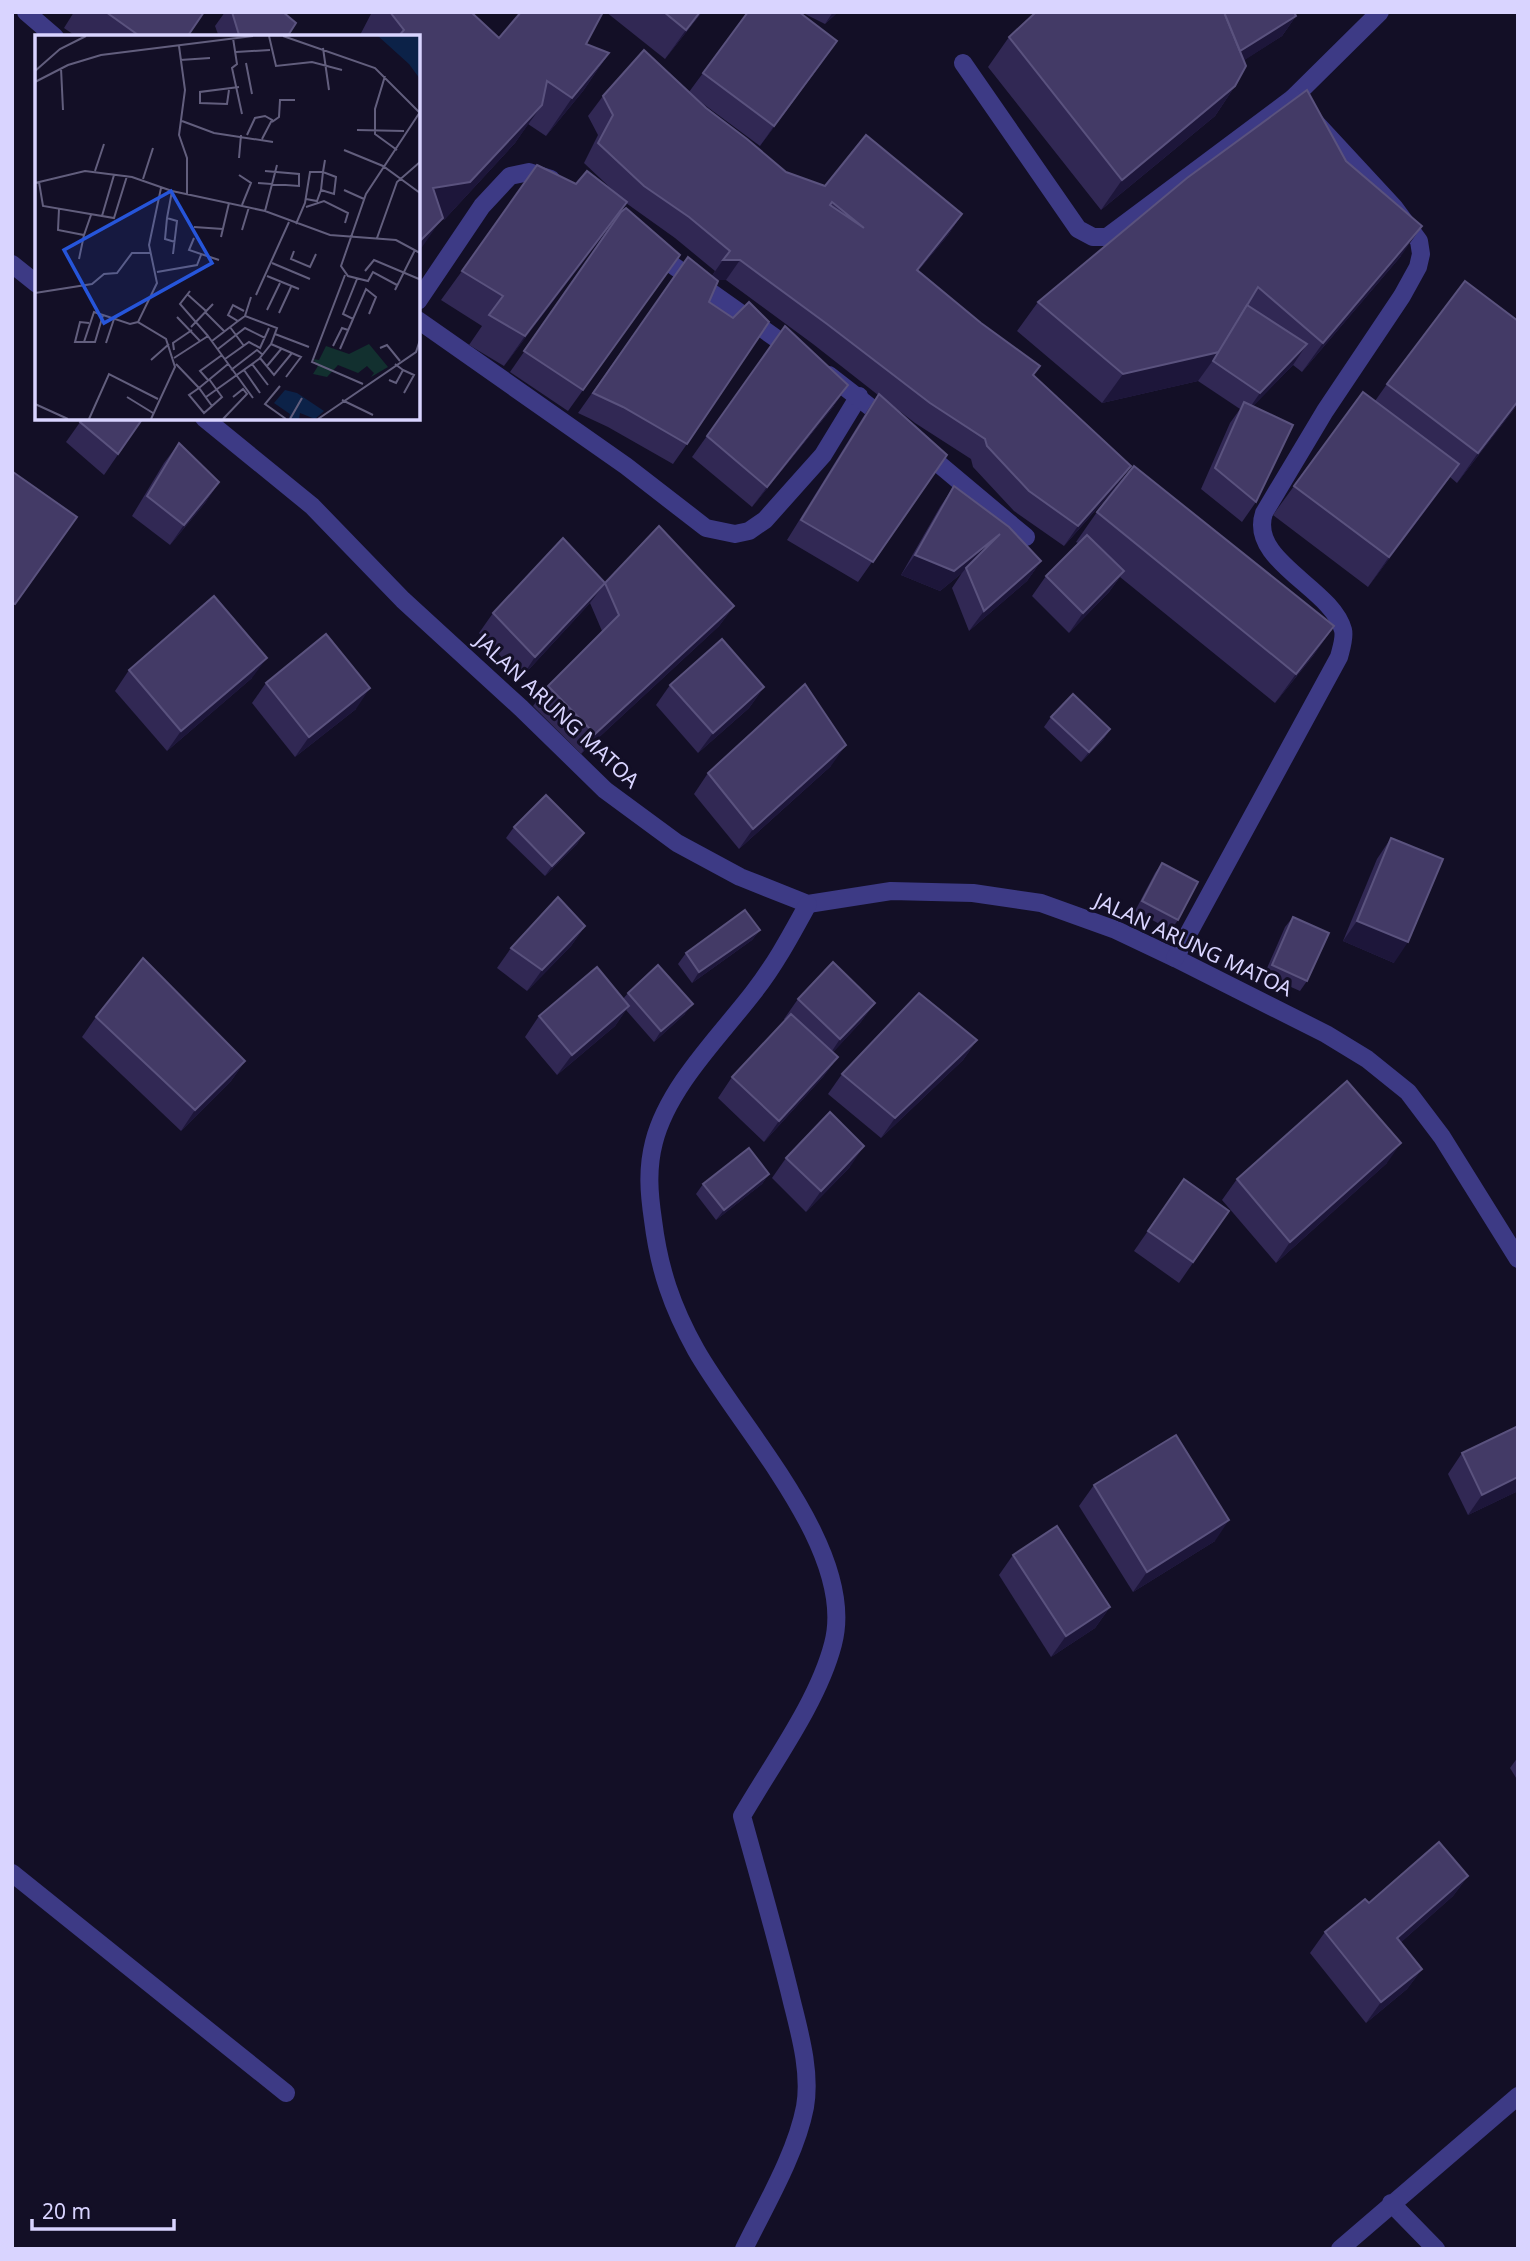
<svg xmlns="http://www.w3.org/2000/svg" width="1530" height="2261" font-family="'Noto Sans',sans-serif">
  <rect width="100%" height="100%" fill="#130f26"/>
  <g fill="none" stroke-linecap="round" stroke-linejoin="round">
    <g stroke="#3d3a85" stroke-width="18">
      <polyline points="26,12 55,37"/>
      <polyline points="963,63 1078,229 1093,237 1107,237 1293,98 1380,12"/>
      <polyline points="654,252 794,351"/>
      <polyline points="12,264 37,284"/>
      <polyline points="418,301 482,206 510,176 529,172 551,179"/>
      <polyline points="418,320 626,466 706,528 735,534 749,531 765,520 823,455 859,396"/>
      <polyline points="829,375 887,420"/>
      <polyline points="204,418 312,506 403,600 521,708 605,790 677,843 740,877 808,904 891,891 973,893 1041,903 1116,930 1175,958 1326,1034 1367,1059 1408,1092 1442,1137 1518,1259"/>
      <polyline points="921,449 1026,537"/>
      <path d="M1175 958 1339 657C1341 649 1345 638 1343 630 1332 588 1248 561 1264 513L1325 411 1402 296 1418 267 1421 254 1419 241 1394 207 1293 98"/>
      <polyline points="12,1873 286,2093"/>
      <polyline points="1391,2203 1436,2249"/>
      <path d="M744 2249C765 2206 796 2154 805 2107 811 2073 800 2034 792 2002 777 1939 759 1878 742 1816 772 1764 818 1702 833 1644 858 1551 740 1428 696 1350 672 1307 659 1269 653 1220 649 1193 647 1169 654 1142 668 1087 719 1037 753 993 775 965 791 935 808 904"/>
      <polyline points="1340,2249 1518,2096"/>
    </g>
  </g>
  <g fill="#312854">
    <polygon points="74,12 204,12 187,37 77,37 64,28"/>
    <polygon points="225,12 283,12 287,37 219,37 215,26"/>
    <polygon points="372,12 471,12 499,38 586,44 609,53 583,91 546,136 528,124 515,143 444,220 441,220 418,37 359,37"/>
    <polygon points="606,12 702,12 665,59"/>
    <polygon points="801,12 838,12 825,24"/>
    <polygon points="1296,16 1282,36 1244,60 1235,86 1215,116 1101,210 988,67 1009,37"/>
    <polygon points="823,61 760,146 698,100 786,172 825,186 962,214 948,235 918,271 1033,375 1117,486 1064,546 1014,511 973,467 971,459 915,423 893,406 947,455 858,582 787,540 865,414 878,395 813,344 726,280 717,280 709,302 687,444 673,464 608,427 578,413 688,257 712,276 715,271 675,238 626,203 504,366 469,345 482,326 441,300 462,271 576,184 619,196 584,163 598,135 588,116 603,96 689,92 703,73"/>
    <polygon points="1346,161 1401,256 1302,372 1293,365 1253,406 1256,502 1242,522 1201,489 1230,423 1240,409 1198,381 1102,403 1017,331 1038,302"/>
    <polygon points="621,212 680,255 568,411 510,372"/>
    <polygon points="1518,321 1518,404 1457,483 1450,477 1368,587 1273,515 1294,486 1375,401 1387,384"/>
    <polygon points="785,326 834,406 752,507 692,457"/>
    <polygon points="83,418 143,418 104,475 66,442"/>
    <polygon points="179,443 219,482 205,503 170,545 132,516 164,463"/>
    <polygon points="954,486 1041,561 1027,581 969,631 952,588 962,573 940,591 901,575 940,507"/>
    <polygon points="1097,512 1334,626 1313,656 1275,703 1120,577 1109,592 1069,633 1032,596 1046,576 1078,543 1076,542"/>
    <polygon points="605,583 734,606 719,626 581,754 533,706 548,686 602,631 590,603 521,678 479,633 493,613"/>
    <polygon points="129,670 252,678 167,751 115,691"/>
    <polygon points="266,683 356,709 295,757 252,703"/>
    <polygon points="670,685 764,687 749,708 698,753 656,705"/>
    <polygon points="1051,717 1110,729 1103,740 1081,762 1044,727"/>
    <polygon points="831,766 739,849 694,794 708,773"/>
    <polygon points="514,827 584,833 577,844 545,876 506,838"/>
    <polygon points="1391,838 1394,963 1343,941 1377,859"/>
    <polygon points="1162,863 1178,920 1171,930 1135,911 1155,873"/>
    <polygon points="1293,917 1307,981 1300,991 1264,975 1285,927"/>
    <polygon points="585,926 571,946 527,991 497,968 511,948"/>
    <polygon points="760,930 752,940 692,983 678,964 686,953"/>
    <polygon points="628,993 685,1014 654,1042 626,1010 615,1026 557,1075 525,1037 539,1016 623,999"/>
    <polygon points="798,999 875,1003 860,1023 833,1052 838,1057 823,1077 764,1142 718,1098 732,1077 785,1020 784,1019"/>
    <polygon points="96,1017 245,1061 231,1081 181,1131 82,1037"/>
    <polygon points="977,1040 963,1060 881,1138 828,1094 842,1074"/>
    <polygon points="786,1158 850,1167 806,1212 772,1178"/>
    <polygon points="1387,1163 1276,1263 1222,1200 1237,1179"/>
    <polygon points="769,1174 762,1184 716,1220 696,1194 703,1184"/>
    <polygon points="1184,1179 1229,1211 1179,1283 1134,1251"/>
    <polygon points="1518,1426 1518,1491 1468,1515 1448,1474 1462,1453"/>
    <polygon points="1094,1485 1215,1541 1133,1592 1079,1506"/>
    <polygon points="1013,1555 1110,1607 1095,1628 1051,1657 999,1575"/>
    <polygon points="1518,1757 1518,1781 1510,1768"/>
    <polygon points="1468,1876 1453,1896 1400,1943 1422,1969 1407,1989 1366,2023 1310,1953 1325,1932 1369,1903"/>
  </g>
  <g fill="#1d163a">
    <polygon points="700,12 702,12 665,59 686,30"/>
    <polygon points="833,12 838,12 825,24"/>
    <polygon points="1296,16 1282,36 1226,72 1240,51"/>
    <polygon points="837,41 823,61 760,146 774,126"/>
    <polygon points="609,53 583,91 546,136 572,98"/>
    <polygon points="1235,86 1215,116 1101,210 1122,180"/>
    <polygon points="542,105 515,143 444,220 441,220 418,253 418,243 433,188"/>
    <polygon points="627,202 606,232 504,366 525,336"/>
    <polygon points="962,214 948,235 902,290 917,270"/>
    <polygon points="1422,226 1401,256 1302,372 1323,343"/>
    <polygon points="723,260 740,260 726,280 709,280"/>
    <polygon points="1307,344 1293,365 1246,413 1260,393"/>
    <polygon points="1219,352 1198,381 1102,403 1123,374"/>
    <polygon points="848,385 834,406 752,507 767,487"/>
    <polygon points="1518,401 1518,404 1457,483 1478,453"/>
    <polygon points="1459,464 1438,494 1368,587 1389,557"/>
    <polygon points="1131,466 1117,486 1064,546 1078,526"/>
    <polygon points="219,482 205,503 170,545 184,525"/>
    <polygon points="1000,534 966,568 962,573 940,591 901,575 915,555"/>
    <polygon points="1041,561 1027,581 969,631 984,611"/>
    <polygon points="1124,571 1109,592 1069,633 1083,613"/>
    <polygon points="605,583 590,603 521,678 535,657"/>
    <polygon points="734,606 719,626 581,754 595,734"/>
    <polygon points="1334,626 1313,656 1275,703 1296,674"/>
    <polygon points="267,658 252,678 167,751 181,731"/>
    <polygon points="764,687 749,708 698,753 713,733"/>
    <polygon points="370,688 356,709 295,757 309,737"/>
    <polygon points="1110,729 1103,740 1081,762 1089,752"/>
    <polygon points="846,745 831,766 739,849 753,829"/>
    <polygon points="584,833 577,844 545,876 552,866"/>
    <polygon points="1357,921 1408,942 1394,963 1343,941"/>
    <polygon points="585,926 571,946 527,991 542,970"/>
    <polygon points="760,930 752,940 692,983 699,972"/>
    <polygon points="875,1003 860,1023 826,1060 840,1039"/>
    <polygon points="693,1004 685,1014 654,1042 661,1031"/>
    <polygon points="629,1006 615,1026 557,1075 572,1055"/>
    <polygon points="977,1040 963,1060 881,1138 895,1118"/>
    <polygon points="838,1057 823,1077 764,1142 779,1121"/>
    <polygon points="245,1061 231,1081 181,1131 195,1110"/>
    <polygon points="1401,1143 1387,1163 1276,1263 1290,1242"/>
    <polygon points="864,1146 850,1167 806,1212 821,1191"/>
    <polygon points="769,1174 762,1184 716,1220 724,1210"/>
    <polygon points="1518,1477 1518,1491 1468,1515 1482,1495"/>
    <polygon points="1229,1520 1215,1541 1133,1592 1147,1572"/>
    <polygon points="1110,1607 1095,1628 1051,1657 1066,1636"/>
    <polygon points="1468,1876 1453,1896 1382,1959 1397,1938"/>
    <polygon points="1422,1969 1407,1989 1366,2023 1381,2002"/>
  </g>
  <g fill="#433a66" stroke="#5a527e" stroke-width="2" fill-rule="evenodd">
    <polygon points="106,12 204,12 187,37 141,37"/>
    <polygon points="232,12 283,12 296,23 287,37 238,37 239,35"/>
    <polygon points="390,12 471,12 499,38 521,12 603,12 586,44 609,53 572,98 547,81 542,105 470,182 433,188 443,218 418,243 418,37 398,37 404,30"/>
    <polygon points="664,12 700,12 686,30"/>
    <polygon points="748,12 799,12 837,41 774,126 703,73"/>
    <polygon points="1036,12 1224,12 1246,66 1235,86 1122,180 1009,37"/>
    <polygon points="1224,12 1294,12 1296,16 1240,51"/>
    <path d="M644 50 706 108 747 139 786 172 825 186 866 135 962 214 917 270 981 323 1040 366 1033 375 1131 466 1078 526 1029 491 987 446 985 439 930 403 827 324 740 260H723L730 251 689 217 644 186 598 143 613 115 603 96ZM832 202 864 228 830 205Z"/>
    <polygon points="1307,90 1346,161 1422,226 1323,343 1258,287 1219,352 1123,374 1038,302 1187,178"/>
    <polygon points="537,165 576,184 587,171 627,202 525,336 489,315 503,296 462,271"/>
    <polygon points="626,208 680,255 583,390 524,351 621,212"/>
    <polygon points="688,257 718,281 709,302 733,318 749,302 769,322 687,444 623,407 593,393"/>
    <polygon points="1465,281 1518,321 1518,401 1478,453 1387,384"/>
    <polygon points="1247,305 1307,344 1260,393 1213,361"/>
    <polygon points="785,326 848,385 767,487 707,436"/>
    <polygon points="1363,392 1459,464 1389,557 1294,486"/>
    <polygon points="879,394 947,455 873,562 801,520"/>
    <polygon points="1244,402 1293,425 1256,502 1215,468"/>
    <polygon points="83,418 143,418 118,454 80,422"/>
    <polygon points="179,443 219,482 184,525 147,496"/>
    <polygon points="1134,466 1334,626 1296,674 1097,512"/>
    <polygon points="13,472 77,517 15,604 12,603"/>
    <polygon points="954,486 1009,527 1041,561 984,611 966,568 1000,534 954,571 915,555"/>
    <polygon points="659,526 734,606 595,734 548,686 619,615 605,583 535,657 493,613 563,538 605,583"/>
    <polygon points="1087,535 1124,571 1083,613 1046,576"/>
    <polygon points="214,596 267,658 181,731 129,670"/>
    <polygon points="326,634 370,688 309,737 266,683"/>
    <polygon points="722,639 764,687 713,733 670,685"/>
    <polygon points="805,684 846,745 753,829 708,773"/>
    <polygon points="1073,694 1110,729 1089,752 1051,717"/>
    <polygon points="546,795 584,833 552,866 514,827"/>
    <polygon points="1391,838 1443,859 1408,942 1357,921"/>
    <polygon points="1162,863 1198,882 1178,920 1142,901"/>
    <polygon points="558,897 585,926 542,970 511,948"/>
    <polygon points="745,910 760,930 699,972 686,953"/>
    <polygon points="1293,917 1329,933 1307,981 1272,965"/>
    <polygon points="143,958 245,1061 195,1110 96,1017"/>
    <polygon points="833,962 875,1003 840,1039 798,999"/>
    <polygon points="658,965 693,1004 661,1031 628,993"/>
    <polygon points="597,967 629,1006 572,1055 539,1016"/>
    <polygon points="919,993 977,1040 895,1118 842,1074"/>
    <polygon points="791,1014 838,1057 779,1121 732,1077"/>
    <polygon points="1347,1081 1401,1143 1290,1242 1237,1179"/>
    <polygon points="830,1112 864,1146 821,1191 786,1158"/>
    <polygon points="749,1148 769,1174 724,1210 703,1184"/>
    <polygon points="1184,1179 1229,1211 1193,1262 1148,1231"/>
    <polygon points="1518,1426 1518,1477 1482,1495 1462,1453"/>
    <polygon points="1176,1435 1229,1520 1147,1572 1094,1485"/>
    <polygon points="1057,1526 1110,1607 1066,1636 1013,1555"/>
    <polygon points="1439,1842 1468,1876 1397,1938 1422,1969 1381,2002 1325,1932 1365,1899 1369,1903"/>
  </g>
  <g text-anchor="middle" stroke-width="6" stroke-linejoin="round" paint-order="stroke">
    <g font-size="21" fill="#d9d4ff" stroke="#130f26">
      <text transform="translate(557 711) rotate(43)" y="7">JALAN ARUNG MATOA</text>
      <text transform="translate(1193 945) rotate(25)" y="7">JALAN ARUNG MATOA</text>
    </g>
  </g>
  <g transform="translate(35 35)">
    <rect width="385" height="385" fill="#130f26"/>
    <path d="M334 309 353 332 336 342 339 338 332 331 323 338 303 330 292 342 278 339 283 331 278 324 284 325 291 311 314 319Z" fill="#12302f"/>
    <path d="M343 1H385V44L374 29ZM250 355 262 358 289 376 280 384 265 378 264 384H254L255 379 239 368Z" fill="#0c2248"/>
    <path fill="none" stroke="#625e7d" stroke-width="2" d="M234 1 241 31 277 27 307 35M248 1 340 33 384 77M198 3 202 29 197 33 207 79M144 11 150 55 144 100 152 123V159M288 13 294 55M201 17 235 15M145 25 175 23M211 28 217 59M26 33 28 75M0 36 25 14 51 1M350 41 340 74V99L362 115M0 47 33 30 66 20 218 1M194 55 192 69 165 68V57L204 52M147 86 179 98 238 107M237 87 244 82 245 65H260M322 95 369 96M212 100 220 83 230 81 237 85 227 104M309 115 348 131 385 158M204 123 206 100M60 136 69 109M204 140 216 148 207 170M108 144 118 113M4 147 8 171 79 183 92 141M0 148 50 136 97 142 137 156 230 176 295 200 361 205 385 218M223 148 264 151V139L230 136M309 155 329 164M137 156 132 183 142 186 138 219M271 164 282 166 286 155M271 172 289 166 313 178 310 188M24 174 23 195 49 200 56 180M230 176 242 130M67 181 79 140M132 183 130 204 140 207M261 189 270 168 275 137H288L301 142 299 159 286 155 288 137 290 125M159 192 188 194M207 195 214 172M186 202 194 168M159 203 154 215 184 225M342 203 362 147 385 127M259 216 256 224 275 232 281 219M44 224 49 200M237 228 275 244M330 236 339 225 384 244M122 237 162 230 166 220M310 240 277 327 328 349M232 241 264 254M322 244 308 279 318 284 331 254 341 262 334 279M362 250 338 237 333 246 313 241 306 231 331 159 385 77M360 255 380 215M155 256 145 269 173 301M0 258 57 249 69 239 82 238 97 218H115M152 259 171 276M221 260 254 187M232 275 245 248M209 276 198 270 193 280 203 286 210 281M170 277 189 296M244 278 256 252M142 282 165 306M54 288 45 287 40 307H60L68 280M156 292 178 269M195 292 209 311M240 299 274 312M177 306 203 286M49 307 59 277 95 289 103 287M71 308 79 284M236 309 266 322 251 342M298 311 307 293 313 295M345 313 352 310 365 326M183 314 210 293 230 303M305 314 318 284M139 315 138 308 157 295M139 323 173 301 218 363M225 323 239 340 257 318M190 324 214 307 225 313 234 293M116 325 134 309M141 329 164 353 177 371 169 378 154 360 164 353 193 329M217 329 233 350M232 331 247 313M196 335 222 315 228 320M209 335 225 358M368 335 379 340 369 358M174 344 187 362 177 371M173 345 165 336 187 320M354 345 361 348 368 335 360 329M245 351 230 369 251 384M92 362 118 378M171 362 224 324 236 309 242 293 210 281 216 262M307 365 338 380M0 369 33 384M54 384 74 339 123 364M116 384 140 332 131 304 103 287 122 248 114 210 126 153M188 384 212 359 208 354 198 362M255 384 267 363M283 384 381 317 385 305"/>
    <path fill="#2655da" fill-opacity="0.15" stroke="#2655da" stroke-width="3.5" d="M136 156 177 228 69 288 29 215Z"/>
    <rect width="385" height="385" fill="none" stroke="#d9d4ff" stroke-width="3.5"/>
  </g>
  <rect width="1530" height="2261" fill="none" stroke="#d9d4ff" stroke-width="28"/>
  <path d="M32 2219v10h142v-10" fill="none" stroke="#d9d4ff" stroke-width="3.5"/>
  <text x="42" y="2219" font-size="21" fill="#d9d4ff" stroke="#130f26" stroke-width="5" paint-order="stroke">20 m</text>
</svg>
